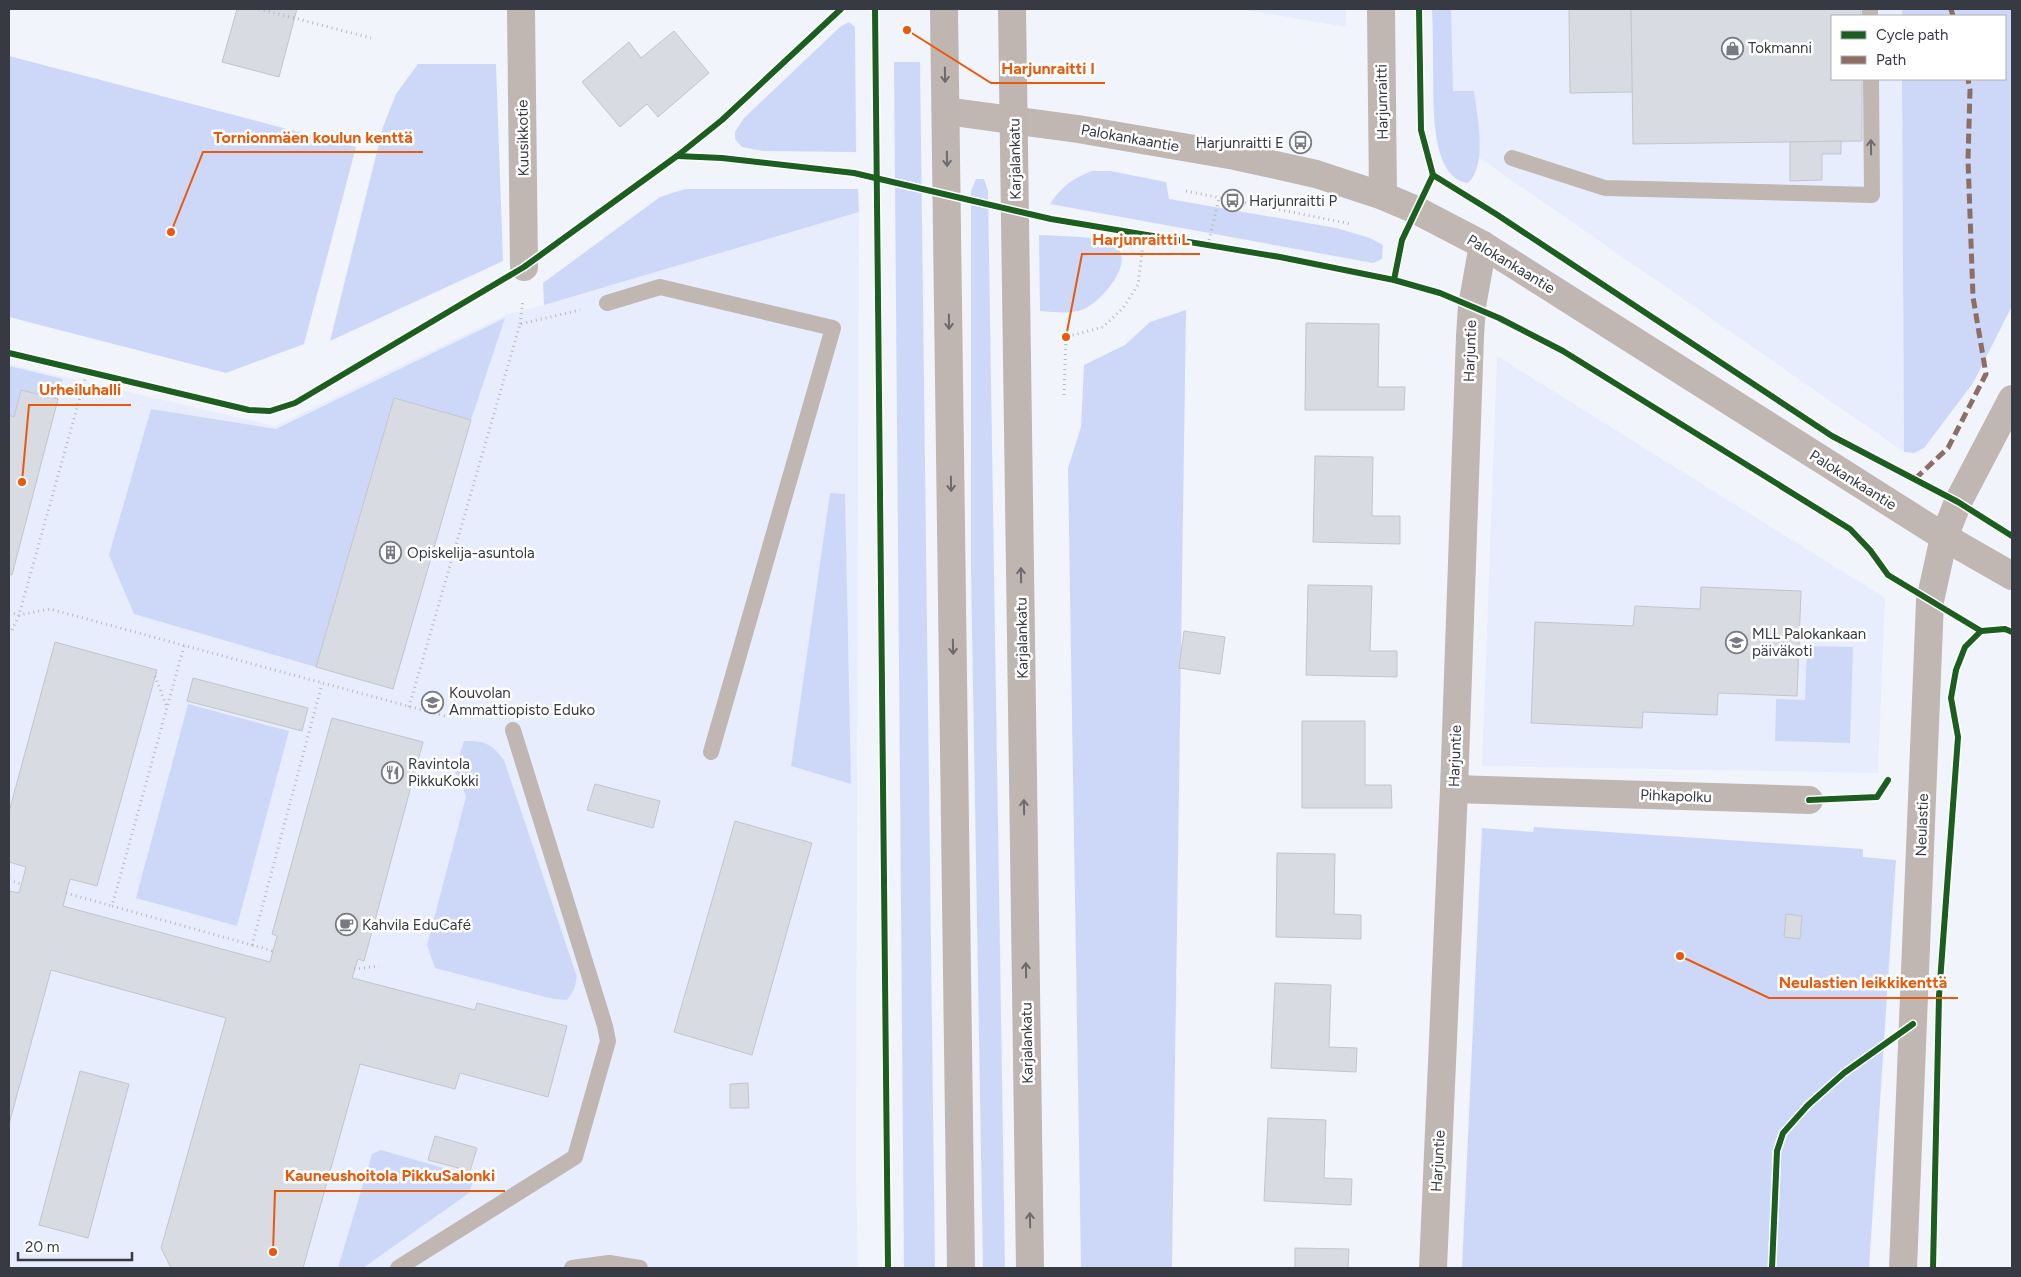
<svg xmlns="http://www.w3.org/2000/svg" width="2021" height="1277" font-family="Figtree,sans-serif">
  <rect width="100%" height="100%" fill="#f2f4fb"/>
  <g fill="#e8edfd">
    <polygon points="1240,9 1346,9 1346,27"/>
    <polygon points="1439,9 1902,9 1902,16 1832,16 1832,79 1902,79 1904,452 1442,132"/>
    <polygon points="859,212 856,1173 858,1268 9,1268 9,364 275,426 508,314 544,305"/>
    <polygon points="1497,356 1885,598 1878,773 1482,766"/>
  </g>
  <g fill="#cdd8f9">
    <path d="M1432 9H1451L1453 91H1474C1477 116 1488 165 1468 183 1429 178 1434 99 1433 70 1433 50 1433 29 1432 9Z"/>
    <polygon points="1902,9 2012,9 2012,306 1973,383 1924,448 1914,453 1904,452 1902,79 2005,79 2005,16 1902,16"/>
    <polygon points="849,22 855,27 856,152 763,151 742,147 735,139 735,132 744,118 841,26"/>
    <polygon points="9,56 356,147 304,344 226,373 9,317"/>
    <polygon points="894,62 920,62 935,1268 904,1268"/>
    <polygon points="418,64 496,64 503,261 330,341 383,127 396,94"/>
    <path d="M1092 171H1110L1166 182 1169 199 1336 228 1370 238 1383 245 1382 259 1373 263 1050 204C1061 187 1073 178 1092 171Z"/>
    <polygon points="976,179 984,179 988,191 1005,1268 983,1268 971,569 971,191"/>
    <polygon points="685,189 858,189 859,212 544,305 543,283 660,197"/>
    <path d="M1039 235C1056 236 1099 236 1112 243 1139 259 1103 299 1086 308 1073 315 1055 312 1040 311Z"/>
    <polygon points="1186,310 1172,1268 1081,1268 1068,468 1081,427 1084,365 1125,345 1150,322"/>
    <polygon points="505,318 471,420 394,398 316,667 134,614 109,555 151,409 276,429"/>
    <polygon points="9,366 63,379 58,399 21,390 14,417 9,415"/>
    <polygon points="830,493 845,494 851,784 791,766"/>
    <polygon points="1807,646 1853,647 1850,743 1775,741 1776,699 1805,700"/>
    <polygon points="188,704 289,731 237,926 136,898"/>
    <path d="M464 741C485 741 491 743 504 760L577 977 574 990 567 1000 553 999 435 968 427 945 466 797 461 782 454 771Z"/>
    <polygon points="1534,827 1863,849 1863,857 1896,860 1869,1268 1462,1268 1482,828 1533,832"/>
    <polygon points="381,1150 475,1177 469,1193 363,1268 338,1268 372,1154"/>
  </g>
  <g fill="#d8dbe1" stroke="#c2c5cb">
    <polygon points="237,9 297,9 279,77 222,62"/>
    <polygon points="1569,9 1631,9 1633,92 1570,93"/>
    <polygon points="1631,9 1861,9 1861,16 1832,16 1832,79 1862,79 1862,141 1633,144"/>
    <polygon points="674,31 709,73 658,117 647,104 620,127 582,82 629,42 641,58"/>
    <polygon points="1841,141 1841,154 1822,154 1822,180 1790,181 1790,142"/>
    <polygon points="1306,323 1379,324 1378,387 1405,387 1404,410 1305,410"/>
    <polygon points="21,390 58,399 12,575 9,574 9,415 14,417"/>
    <polygon points="394,398 471,420 393,689 316,667"/>
    <polygon points="1315,456 1373,457 1372,516 1400,516 1400,544 1313,542"/>
    <polygon points="1308,585 1372,586 1370,651 1397,651 1397,677 1306,675"/>
    <polygon points="1701,587 1801,591 1797,696 1718,693 1717,715 1643,712 1642,728 1531,723 1535,622 1633,626 1635,606 1700,609"/>
    <polygon points="1184,631 1225,637 1220,674 1179,668"/>
    <polygon points="55,642 157,670 97,886 70,879 63,906 270,962 277,936 272,934 332,718 423,742 364,961 358,959 352,978 475,1010 477,1003 567,1026 548,1097 460,1073 455,1089 360,1064 303,1268 171,1268 161,1248 226,1018 51,970 9,1124 9,891 19,893 26,867 9,862 9,812"/>
    <polygon points="193,678 308,708 302,731 187,701"/>
    <polygon points="1302,721 1365,721 1365,785 1391,785 1392,808 1302,808"/>
    <polygon points="595,784 660,801 653,828 587,810"/>
    <polygon points="735,821 812,843 752,1055 674,1032"/>
    <polygon points="1277,853 1335,854 1334,914 1361,915 1361,939 1276,937"/>
    <polygon points="1786,914 1802,916 1800,939 1784,937"/>
    <polygon points="1275,983 1331,985 1329,1047 1357,1048 1356,1072 1271,1068"/>
    <polygon points="80,1071 129,1084 88,1238 39,1225"/>
    <polygon points="748,1083 749,1108 730,1108 730,1084"/>
    <polygon points="1268,1118 1326,1120 1324,1178 1352,1179 1351,1205 1264,1201"/>
    <polygon points="435,1136 477,1148 470,1171 428,1160"/>
    <polygon points="1295,1248 1349,1249 1348,1268 1295,1268"/>
  </g>
  <g fill="none" stroke-linecap="round" stroke-linejoin="round">
    <g stroke="#bcb8b8" stroke-width="3" stroke-dasharray="1 4" stroke-linecap="butt">
      <polyline points="259,9 371,38"/>
      <polyline points="1186,191 1351,224"/>
      <polyline points="1208,245 1219,198"/>
      <polyline points="520,324 523,300"/>
      <polyline points="1064,395 1066,337 1103,327 1123,308 1138,285 1144,236"/>
      <polyline points="9,612 19,615 50,609 448,717"/>
      <polyline points="12,630 19,615 87,372"/>
      <polyline points="184,646 112,906 252,945 322,684"/>
      <polyline points="155,676 166,705"/>
      <polyline points="409,707 520,324 580,310"/>
      <polyline points="9,880 21,884"/>
      <polyline points="66,893 112,906"/>
      <polyline points="252,945 273,951"/>
      <polyline points="354,969 379,966"/>
      <polyline points="1772,1268 1777,1151 1783,1133 1808,1105 1844,1073 1878,1049"/>
    </g>
    <g stroke="#c0b6b2" stroke-width="16">
      <polyline points="1870,9 1870,16"/>
      <polyline points="1512,158 1605,188 1872,195 1871,79"/>
      <polyline points="607,303 660,287 833,328 711,752"/>
      <polyline points="398,1268 575,1157 608,1041 605,1026 513,730"/>
      <polyline points="572,1268 609,1263 640,1268"/>
    </g>
    <g stroke="#c0b6b2" stroke-width="28">
      <polyline points="521,9 524,267"/>
      <polyline points="1381,9 1383,196"/>
      <polyline points="1454,789 1809,800"/>
      <polyline points="1433,1268 1454,789 1470,336 1472,306 1483,245"/>
      <polyline points="1903,1268 1930,601 1944,537 1958,502 2012,399"/>
    </g>
    <polyline stroke="#c0b6b2" stroke-width="28" points="946,111 1078,129 1235,156 1316,174 1383,196 1416,210 1483,245 1944,537 2012,576"/>
    <g stroke="#bfb5b1" stroke-width="28">
      <polyline points="944,9 961,1268"/>
      <polyline points="1012,9 1030,1268"/>
    </g>
    <g stroke="#8d6e63" stroke-width="5" stroke-dasharray="10 5" stroke-linecap="butt">
      <polyline points="1951,9 1953,16"/>
      <polyline points="1915,479 1948,448 1986,374 1973,297 1968,160 1970,90 1968,79"/>
    </g>
    <defs>
      <g id="cycleway">
        <polyline points="875,9 888,1268"/>
        <polyline points="677,156 722,158 854,173 1051,219 1280,257 1394,280 1440,293 1499,318 1563,351 1850,529 1870,550 1888,575 1981,631 2005,629 2012,632"/>
        <polyline points="1433,175 1496,214 1832,436 1958,502 2012,536"/>
        <polyline points="1394,280 1402,240 1433,175 1421,130 1419,9"/>
        <polyline points="9,353 249,410 270,411 295,403 524,267 677,156 722,120 841,9"/>
        <polyline points="1809,800 1877,797 1888,780"/>
        <polyline points="1772,1268 1777,1151 1783,1133 1808,1105 1844,1073 1913,1024"/>
        <polyline points="1933,1268 1939,996 1958,737 1951,698 1956,670 1965,647 1981,631"/>
      </g>
    </defs>
    <use href="#cycleway" stroke="#fff" stroke-width="9"/>
    <use href="#cycleway" stroke="#1b5e20" stroke-width="6"/>
  </g>
  <defs><path id="oneway-shaft" d="M-6 0H5M1.5-3L5.5 0L1.5 3" fill="none" stroke-width="1.6" stroke-linecap="round" stroke-linejoin="round" transform="scale(1.25)"/></defs>
  <g stroke="#6d6b6e">
    <use href="#oneway-shaft" transform="translate(945 75) rotate(89)"/>
    <use href="#oneway-shaft" transform="translate(947 159) rotate(89)"/>
    <use href="#oneway-shaft" transform="translate(949 322) rotate(89)"/>
    <use href="#oneway-shaft" transform="translate(951 484) rotate(89)"/>
    <use href="#oneway-shaft" transform="translate(1021 575) rotate(-91)"/>
    <use href="#oneway-shaft" transform="translate(953 647) rotate(89)"/>
    <use href="#oneway-shaft" transform="translate(1024 807) rotate(-91)"/>
    <use href="#oneway-shaft" transform="translate(1026 970) rotate(-91)"/>
    <use href="#oneway-shaft" transform="translate(1030 1220) rotate(-91)"/>
  </g>
  <use stroke="#6e6c6f" href="#oneway-shaft" transform="translate(1871 147) rotate(-91)"/>
  <defs>
    <symbol id="shop-ring" viewBox="-11 -11 22 22"><circle r="9.5" fill="#fff" stroke="#787b83" stroke-width="1.5"/><path d="M-5-2.5h2.3a2.7 3.5 0 0 1 5.4 0H5L5.5 6h-11ZM-1.5-2.5h3a1.5 2.3 0 0 0-3 0Z" fill="#787b83"/></symbol>
    <symbol id="bus-ring" viewBox="-11 -11 22 22"><circle r="9.5" fill="#fff" stroke="#787b83" stroke-width="1.5"/><path d="M-5-6H5V4H4V6H2V4H-2V6H-4V4H-5ZM-3.5-4V0h7V-4ZM-3.5 1.2v1.5H-2V1.2ZM2 1.2v1.5H3.5V1.2Z" fill="#787b83"/></symbol>
    <symbol id="building-ring" viewBox="-11 -11 22 22"><circle r="9.5" fill="#fff" stroke="#787b83" stroke-width="1.5"/><path d="M-4-6H4V6H1V3H-1V6H-4ZM-2.5-4.3h1.7v1.8h-1.7ZM.8-4.3h1.7v1.8H.8ZM-2.5-1h1.7V.8h-1.7ZM.8-1h1.7V.8H.8Z" fill="#787b83"/></symbol>
    <symbol id="school-ring" viewBox="-11 -11 22 22"><circle r="9.5" fill="#fff" stroke="#787b83" stroke-width="1.5"/><path d="M0-5L7-2L0 1L-7-2ZM-4 1L0 2.5L4 1V4Q0 6-4 4Z" fill="#787b83"/></symbol>
    <symbol id="restaurant-ring" viewBox="-11 -11 22 22"><circle r="9.5" fill="#fff" stroke="#787b83" stroke-width="1.5"/><path d="M-5-6h1v4h1v-4h1v4h1v-4h1v5L-1.5 .5V6h-2V.5L-5-1ZM5-6V6H3V1.5H1.5Q1.5-4 5-6Z" fill="#787b83"/></symbol>
    <symbol id="cafe-ring" viewBox="-11 -11 22 22"><circle r="9.5" fill="#fff" stroke="#787b83" stroke-width="1.5"/><path d="M-5.5-4.5H6V0H3Q3 3.5 0 3.5H-2.5Q-5.5 3.5-5.5 0ZM3-3.2v2h1.7v-2ZM-6 4.5H4V6H-6Z" fill="#787b83"/></symbol>
  </defs>
  <g fill-rule="evenodd">
    <use href="#shop-ring" x="1720" y="36" width="25" height="25"/>
    <use href="#bus-ring" x="1288" y="130" width="25" height="25"/>
    <use href="#bus-ring" x="1220" y="188" width="25" height="25"/>
    <use href="#building-ring" x="378" y="540" width="25" height="25"/>
    <use href="#school-ring" x="1724" y="630" width="25" height="25"/>
    <use href="#school-ring" x="420" y="690" width="25" height="25"/>
    <use href="#restaurant-ring" x="380" y="760" width="25" height="25"/>
    <use href="#cafe-ring" x="334" y="912" width="25" height="25"/>
  </g>
  <g text-anchor="middle" stroke-width="5" stroke-linejoin="round" paint-order="stroke">
    <g font-size="15" fill="#373a42" stroke="#fff" text-anchor="start">
      <text x="1748" y="53">Tokmanni</text>
      <text x="1284" y="148" text-anchor="end">Harjunraitti E</text>
      <text x="1249" y="206">Harjunraitti P</text>
      <text x="407" y="558">Opiskelija-asuntola</text>
      <text x="1752" y="639">MLL Palokankaan<tspan x="1752" dy="17">päiväkoti</tspan></text>
      <text x="449" y="698">Kouvolan<tspan x="449" dy="17">Ammattiopisto Eduko</tspan></text>
      <text x="408" y="769">Ravintola<tspan x="408" dy="17">PikkuKokki</tspan></text>
      <text x="362" y="930">Kahvila EduCafé</text>
    </g>
    <g font-size="15" fill="#373a42" stroke="#fff">
      <text transform="translate(1382 102) rotate(-91)" y="5">Harjunraitti</text>
      <text transform="translate(523 138) rotate(-91)" y="5">Kuusikkotie</text>
      <text transform="translate(1130 138) rotate(10)" y="5">Palokankaantie</text>
      <text transform="translate(1015 159) rotate(-91)" y="5">Karjalankatu</text>
      <text transform="translate(1511 264) rotate(31)" y="5">Palokankaantie</text>
      <text transform="translate(1470 351) rotate(-88)" y="5">Harjuntie</text>
      <text transform="translate(1853 480) rotate(32)" y="5">Palokankaantie</text>
      <text transform="translate(1022 638) rotate(-91)" y="5">Karjalankatu</text>
      <text transform="translate(1455 756) rotate(-88)" y="5">Harjuntie</text>
      <text transform="translate(1676 796) rotate(2)" y="5">Pihkapolku</text>
      <text transform="translate(1922 825) rotate(-88)" y="5">Neulastie</text>
      <text transform="translate(1027 1043) rotate(-91)" y="5">Karjalankatu</text>
      <text transform="translate(1438 1161) rotate(-87)" y="5">Harjuntie</text>
    </g>
  </g>
  <path fill="none" stroke="#e8590c" stroke-width="2" d="M907 30L991 83H1105M171 232L203 152H423M1066 337L1082 254H1200M22 482L29 405H131M1680 956L1769 998H1958M273 1252L275 1191H505"/>
  <g fill="#e8590c" stroke="#fff" stroke-width="2">
    <circle cx="907" cy="30" r="5"/>
    <circle cx="171" cy="232" r="5"/>
    <circle cx="1066" cy="337" r="5"/>
    <circle cx="22" cy="482" r="5"/>
    <circle cx="1680" cy="956" r="5"/>
    <circle cx="273" cy="1252" r="5"/>
  </g>
  <g font-size="16" text-anchor="middle" font-weight="bold" fill="#e8590c" stroke="#fff" stroke-width="5" stroke-linejoin="round" paint-order="stroke">
    <text x="1048" y="74">Harjunraitti I</text>
    <text x="313" y="143">Tornionmäen koulun kenttä</text>
    <text x="1141" y="245">Harjunraitti L</text>
    <text x="80" y="395">Urheiluhalli</text>
    <text x="1863" y="988">Neulastien leikkikenttä</text>
    <text x="390" y="1181">Kauneushoitola PikkuSalonki</text>
  </g>
  <rect width="2021" height="1277" fill="none" stroke="#373a42" stroke-width="20"/>
  <rect x="1831" y="15" width="175" height="65" fill="#ffffff" stroke="#afb0b3"/>
  <rect x="1841" y="31" width="25" height="8" fill="#1b5e20" stroke="#afb0b3"/>
  <text x="1876" y="40" font-size="15" fill="#373a42">Cycle path</text>
  <rect x="1841" y="56" width="25" height="8" fill="#8d6e63" stroke="#afb0b3"/>
  <text x="1876" y="65" font-size="15" fill="#373a42">Path</text>
  <path d="M18 1252v8h114v-8" fill="none" stroke="#373a42" stroke-width="2.5"/>
  <text x="25" y="1252" font-size="15" fill="#373a42" stroke="#ffffff" stroke-width="4" paint-order="stroke">20 m</text>
</svg>
